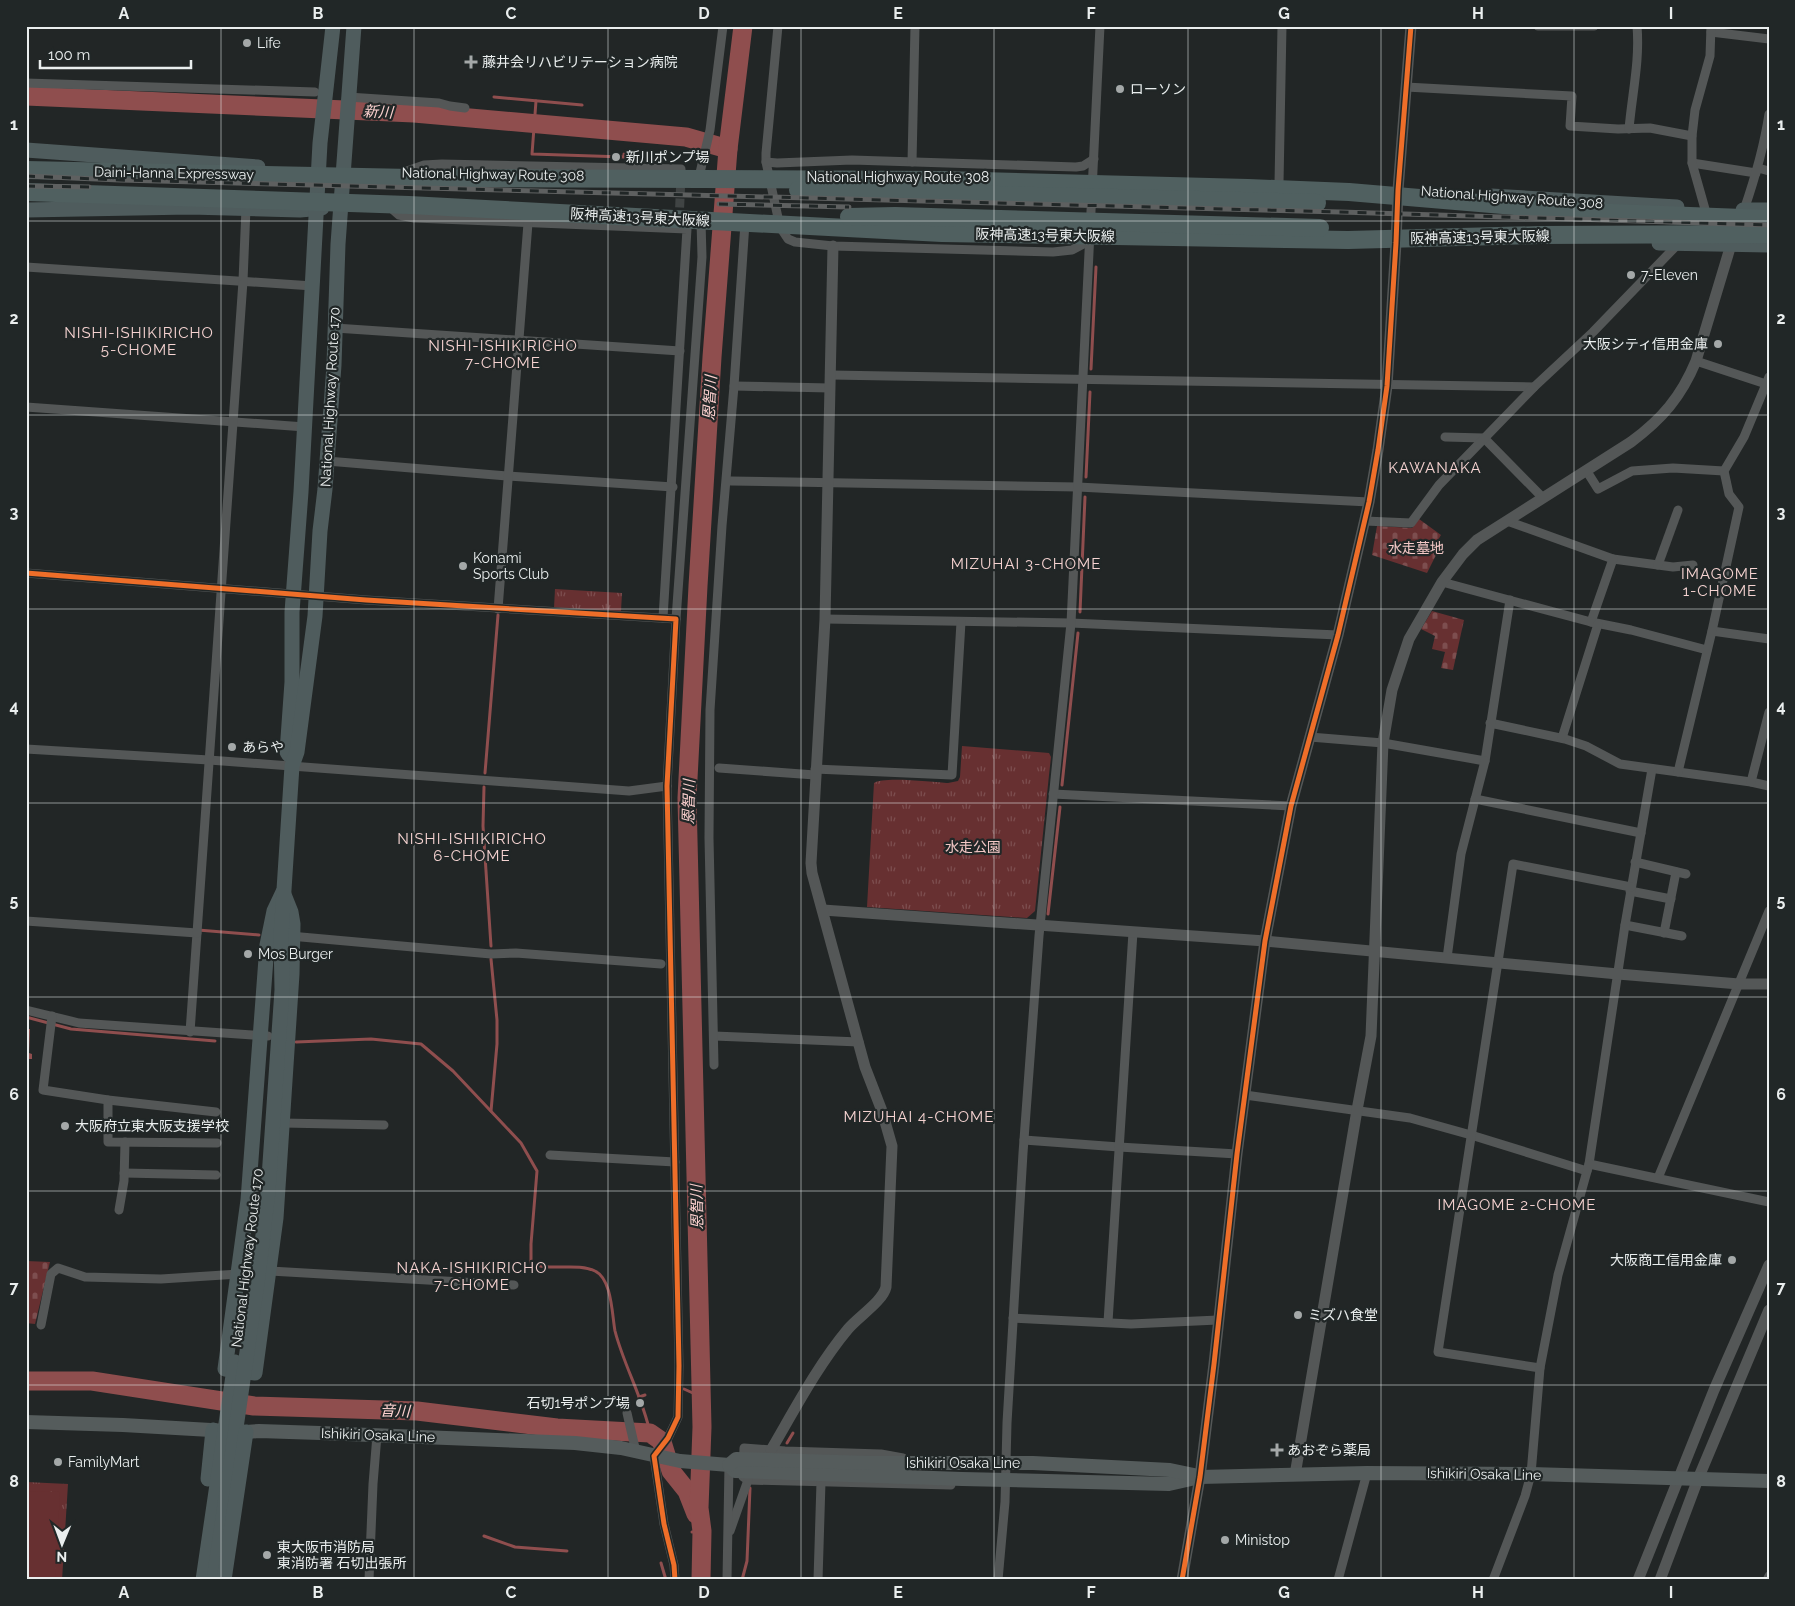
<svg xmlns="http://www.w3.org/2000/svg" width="1795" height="1606" font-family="Raleway,'Noto Sans JP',sans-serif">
  <defs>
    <pattern id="cemetery-stones" width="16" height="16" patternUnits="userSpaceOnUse" patternTransform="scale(1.25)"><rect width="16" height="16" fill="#673031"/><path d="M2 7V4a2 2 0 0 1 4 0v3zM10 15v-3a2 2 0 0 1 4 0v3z" fill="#7d4e4f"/></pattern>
    <pattern id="park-tufts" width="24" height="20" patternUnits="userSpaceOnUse" patternTransform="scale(1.25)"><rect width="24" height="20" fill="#673031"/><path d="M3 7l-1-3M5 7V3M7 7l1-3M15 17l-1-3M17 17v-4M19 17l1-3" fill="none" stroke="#7d4e4f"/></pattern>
    <pattern id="water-ripples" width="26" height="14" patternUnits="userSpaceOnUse" patternTransform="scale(1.25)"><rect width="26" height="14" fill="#8f4e4e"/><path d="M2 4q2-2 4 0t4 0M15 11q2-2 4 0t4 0" fill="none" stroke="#9f6868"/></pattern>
  </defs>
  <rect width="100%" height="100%" fill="#222626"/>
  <g fill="url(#cemetery-stones)">
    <polygon points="1419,519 1441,535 1435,545 1439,549 1427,573 1372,555 1377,526 1412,528"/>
    <polygon points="1432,611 1464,620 1453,670 1441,668 1445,652 1432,649 1435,636 1421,629"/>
    <polygon points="26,1261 50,1262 35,1324 26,1323"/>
  </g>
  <g fill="url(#park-tufts)">
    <polygon points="555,589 622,593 621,611 554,608"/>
    <path d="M962 746 1049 753 1051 757 1049 775 1035 911 1027 918 867 907 874 783C882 776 935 782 948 783L958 781 960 777Z"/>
    <polygon points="26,1482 68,1484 62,1580 26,1580"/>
  </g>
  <polygon fill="#673031" points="26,1491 60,1492 55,1580 26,1580"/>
  <polygon fill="url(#water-ripples)" points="26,1029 30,1029 29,1053 32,1054 32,1059 26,1059"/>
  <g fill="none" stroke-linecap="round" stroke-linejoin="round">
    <g stroke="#8f4e4e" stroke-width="3">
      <polyline points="494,97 582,105"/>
      <polyline points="536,101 532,154 624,157 624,154"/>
      <polyline points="626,137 626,132"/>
      <polyline points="1091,369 1096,267"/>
      <polyline points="1086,477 1090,392"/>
      <polyline points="1080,612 1085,497"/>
      <polyline points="485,773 498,615"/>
      <polyline points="1062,785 1078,633"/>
      <polyline points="484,787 483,826 491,946"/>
      <polyline points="1048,914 1060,807"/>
      <polyline points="198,930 259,935"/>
      <polyline points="491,959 497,1020 497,1044 491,1111"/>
      <polyline points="26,1017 71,1029 215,1041"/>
      <path d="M296 1042 371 1039 421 1044 453 1071 521 1143 537 1171 531 1244V1263C548 1272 577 1262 595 1271 612 1279 612 1315 615 1331 624 1366 643 1398 650 1433"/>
      <polyline points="684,1389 695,1394 701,1400"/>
      <polyline points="639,1397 645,1395"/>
      <polyline points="641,1432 646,1438"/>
      <polyline points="787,1443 793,1433"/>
      <polyline points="692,1532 702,1531"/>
      <polyline points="484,1536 515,1547 567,1551"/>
      <polyline points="661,1563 666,1580"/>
      <polyline points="742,1580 747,1561 750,1488"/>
    </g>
    <g stroke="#8f4e4e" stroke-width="19">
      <polyline points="26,96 414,113 686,137 728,149"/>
      <polyline points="26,1381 92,1381 254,1406 417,1411 557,1428 650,1433 660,1440 663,1445 671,1471 687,1491 696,1514"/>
      <polyline points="701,1580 702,1531 699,1508 702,1427 687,798 698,586 712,357 728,149 743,26"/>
    </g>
    <polyline stroke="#404444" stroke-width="9" stroke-dasharray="9 4.5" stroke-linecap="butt" points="679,221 681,177"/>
    <g stroke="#545757" stroke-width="9">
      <polyline points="778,26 766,153 766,162 780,227 788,239 795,242 833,246 1053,252 1072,250 1089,241"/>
      <polyline points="1538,26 1594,26"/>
      <polyline points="1711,32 1769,39"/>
      <polyline points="26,83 315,92"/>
      <polyline points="1406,87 1572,96 1570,126 1618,129 1650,128 1692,136"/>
      <polyline points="348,97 439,103 450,106 465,108"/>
      <path d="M1629 129C1632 94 1640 61 1637 26"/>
      <polyline points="766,162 777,163 852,160 1076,167 1083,166 1094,159"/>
      <polyline points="912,162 915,26"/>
      <polyline points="1692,163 1756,173"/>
      <polyline points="1758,168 1769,171"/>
      <polyline points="404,172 424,165 442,164 681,169 681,171"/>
      <polyline points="699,177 710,130 723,26"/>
      <polyline points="1279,183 1282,26"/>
      <polyline points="391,208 399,215 414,218 687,229 663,618"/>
      <polyline points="1705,209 1692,163 1692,136 1695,110 1710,56 1711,26"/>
      <path d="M1744 210C1755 178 1764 147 1769 114"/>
      <polyline points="26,267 313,286"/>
      <polyline points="335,328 680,351"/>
      <polyline points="1696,361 1766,384"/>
      <polyline points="831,375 1534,387"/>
      <polyline points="734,386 830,388"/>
      <polyline points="26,407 305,427"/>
      <polyline points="1445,437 1484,438 1543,498"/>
      <polyline points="327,461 507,476 673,487"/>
      <polyline points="1586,470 1598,489 1632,471 1673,468 1724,471"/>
      <polyline points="731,481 1078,487 1369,502"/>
      <polyline points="1365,521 1411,523 1439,485 1534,387 1593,332 1679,243"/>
      <polyline points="1613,559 1673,567 1693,565"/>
      <polyline points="1658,565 1678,510"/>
      <polyline points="26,573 366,600 676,619 667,786 679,1366 678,1417 668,1438 654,1456 664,1524 674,1565 675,1580"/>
      <polyline points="1442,582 1591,622 1613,559 1507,521"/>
      <polyline points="498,609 528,223"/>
      <polyline points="676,619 702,257 701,221"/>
      <polyline points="825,619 1071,623 1338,635"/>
      <polyline points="1591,622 1631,630 1707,650"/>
      <polyline points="1712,631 1769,639"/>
      <polyline points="1490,723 1565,739 1586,746 1620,764 1751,782 1769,786"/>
      <polyline points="1310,737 1383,743 1485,761 1510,600"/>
      <polyline points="1562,738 1598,624"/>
      <polyline points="26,749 209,760 629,791 667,786"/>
      <polyline points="719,768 815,775"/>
      <polyline points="815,769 952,775 961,622"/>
      <polyline points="1678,772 1712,631 1739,507 1729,494 1724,471 1744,437 1769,377"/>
      <polyline points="1751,782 1769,712"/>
      <polyline points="1053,794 1291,806"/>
      <polyline points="1475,799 1641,833"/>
      <polyline points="1635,862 1686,874"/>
      <polyline points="1630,891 1671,899"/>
      <polyline points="26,921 197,933 190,1032"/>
      <polyline points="1625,925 1682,936"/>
      <polyline points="197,933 243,281 246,208"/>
      <polyline points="1664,933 1676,872"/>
      <polyline points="290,936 491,954 516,953 661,964"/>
      <polyline points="1447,958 1461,854 1485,761"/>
      <polyline points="26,1010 79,1023 268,1036"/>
      <polyline points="52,1016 43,1090 108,1100 216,1112"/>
      <polyline points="714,1036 859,1042"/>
      <polyline points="714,1065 709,838 710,710 722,526 734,386 745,223"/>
      <polyline points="1245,1095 1410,1118 1471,1135 1587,1171"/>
      <polyline points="108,1100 108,1142 217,1143"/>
      <polyline points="283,1123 384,1125"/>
      <polyline points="1024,1140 1119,1147 1237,1154"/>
      <polyline points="550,1155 675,1162"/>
      <polyline points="1589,1164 1625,925 1652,769"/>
      <polyline points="124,1173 216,1175"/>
      <polyline points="1658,1178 1769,911"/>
      <polyline points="119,1210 124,1181 125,1142"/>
      <polyline points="270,1271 514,1285"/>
      <polyline points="1013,1318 1131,1324 1218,1320"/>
      <polyline points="1108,1322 1133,932"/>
      <polyline points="41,1325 51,1274 58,1268 85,1277 161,1279 239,1274"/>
      <polyline points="1540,1368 1438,1352 1513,864 1631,887"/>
      <polyline points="627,1413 636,1452"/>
      <polyline points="903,1458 881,1454 785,1451 744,1448 743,1477 748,1480 951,1485"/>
      <polyline points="730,1531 748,1480"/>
      <polyline points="369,1580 373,1484 377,1435"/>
      <polyline points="727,1580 729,1465"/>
      <polyline points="818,1580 821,1482"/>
      <polyline points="998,1580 1005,1502 1007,1423 1023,1153 1039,936 1071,623 1100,26"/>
      <polyline points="1338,1580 1367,1473"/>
      <polyline points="1493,1580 1525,1496 1531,1474 1540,1368 1558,1275 1589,1164 1769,1202"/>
      <polyline points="1767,1580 1769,1576"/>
    </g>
    <g stroke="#545757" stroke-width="11">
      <polyline points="823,910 1265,941 1618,974 1739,984 1769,984"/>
      <path d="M771 1450C795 1409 818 1365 848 1329 858 1317 883 1301 886 1287L892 1146 882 1111 865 1067 812 873 811 863 825 619 833 246"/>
      <path d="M1295 1475 1357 1110 1371 1036 1383 743 1392 690 1409 639 1442 582 1463 554 1477 540 1631 442C1662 419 1681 397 1696 361L1733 238"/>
      <polyline points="1182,1580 1200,1477 1214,1364 1237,1154 1265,941 1291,806 1338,635 1369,502 1378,450 1387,386 1396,243 1398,190 1411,26"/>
      <polyline points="1638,1580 1714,1390 1769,1265"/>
      <polyline points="1660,1580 1698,1479 1769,1310"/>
    </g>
    <g stroke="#555c5c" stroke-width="14">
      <polyline points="26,1422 123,1425 246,1432 259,1431 320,1433 575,1443 621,1448 680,1461 729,1465 735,1471 962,1479 1169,1484 1200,1477 1367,1473 1531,1474 1769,1481"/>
      <polyline points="729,1465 736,1459 871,1463 1033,1463 1170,1470 1194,1475"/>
    </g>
    <g stroke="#4f5c5d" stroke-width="15">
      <polyline points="26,150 258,167"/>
      <polyline points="1491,196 1677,207"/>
      <polyline points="26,210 190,207 300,210 322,208"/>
      <polyline points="1743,210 1769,210"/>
      <polyline points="1659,243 1769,245"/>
      <polyline points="289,755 287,752 292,682 292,612 301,492 320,143 333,26"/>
      <polygon points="283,892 291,912 293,924 292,974 276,1218 255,1373 225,1369 248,1200 267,945 274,911"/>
      <polyline points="208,1479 213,1430"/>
      <polyline points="203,1580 235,1362"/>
      <polyline points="214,1580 259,1269 268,1192 282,990 281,936 292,766 297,752 315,616 320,531 325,489 334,365 338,244 354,26"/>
      <polyline points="224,1580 246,1432"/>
    </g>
    <g stroke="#506060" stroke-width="18">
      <polyline points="26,170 411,178 943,180 1248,188 1349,192 1585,212 1769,219"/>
      <polyline points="798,190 1317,203"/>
      <polyline points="26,192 409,205 942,233 1348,240 1539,235 1769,234"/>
      <polyline points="849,217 895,216 1320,228"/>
    </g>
    <defs>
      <g id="rail">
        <polyline points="26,176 120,180 1340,212 1769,225"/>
        <polyline points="26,186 89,187"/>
        <polyline points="719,204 849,207"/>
      </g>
    </defs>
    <use href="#rail" stroke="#5e6060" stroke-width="5"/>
    <use href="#rail" stroke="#212727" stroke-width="3" stroke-dasharray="9" stroke-linecap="butt"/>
    <defs>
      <g id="cycleway">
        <polyline points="26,573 366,600 676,619 667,786 679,1366 678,1417 668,1438 654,1456 664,1524 674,1565 675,1580"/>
        <polyline points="1182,1580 1200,1477 1214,1364 1237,1154 1265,941 1291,806 1338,635 1369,502 1378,450 1387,386 1396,243 1398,190 1411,26"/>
      </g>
    </defs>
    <use href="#cycleway" stroke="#212727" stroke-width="8"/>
    <use href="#cycleway" stroke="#ee6e29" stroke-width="5"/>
  </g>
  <path fill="none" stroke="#eaeeee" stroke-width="1" stroke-opacity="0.55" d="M221 26V1580M414 26V1580M608 26V1580M801 26V1580M994 26V1580M1188 26V1580M1381 26V1580M1574 26V1580M26 221H1769M26 415H1769M26 609H1769M26 803H1769M26 997H1769M26 1191H1769M26 1385H1769"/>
  <g fill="#a4a8a8" stroke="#212727" stroke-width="2">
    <circle cx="247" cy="43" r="5"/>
    <path d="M468.5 54.5h5v5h5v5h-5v5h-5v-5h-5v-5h5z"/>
    <circle cx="1120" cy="89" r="5"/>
    <circle cx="616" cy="157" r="5"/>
    <circle cx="1631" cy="275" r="5"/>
    <circle cx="1718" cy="344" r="5"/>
    <circle cx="463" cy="566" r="5"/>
    <circle cx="232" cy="747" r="5"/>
    <circle cx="248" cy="954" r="5"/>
    <circle cx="65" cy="1126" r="5"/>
    <circle cx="1732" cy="1260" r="5"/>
    <circle cx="1298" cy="1315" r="5"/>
    <circle cx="640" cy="1403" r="5"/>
    <path d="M1274.5 1442.5h5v5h5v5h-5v5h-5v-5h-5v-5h5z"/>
    <circle cx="58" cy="1462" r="5"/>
    <circle cx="1225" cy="1540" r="5"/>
    <circle cx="267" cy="1555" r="5"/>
  </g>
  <g text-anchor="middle" stroke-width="4.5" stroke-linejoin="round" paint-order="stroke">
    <g font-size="14" fill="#eaeeee" stroke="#212727" text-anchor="start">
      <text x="257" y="48">Life</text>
      <text x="482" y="67">藤井会リハビリテーション病院</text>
      <text x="1130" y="94">ローソン</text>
      <text x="626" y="162">新川ポンプ場</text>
      <text x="1641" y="280">7-Eleven</text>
      <text x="1708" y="349" text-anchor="end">大阪シティ信用金庫</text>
      <text x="473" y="563">Konami<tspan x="473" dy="16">Sports Club</tspan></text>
      <text x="242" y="752">あらや</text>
      <text x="258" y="959">Mos Burger</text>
      <text x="75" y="1131">大阪府立東大阪支援学校</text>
      <text x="1722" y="1265" text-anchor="end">大阪商工信用金庫</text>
      <text x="1308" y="1320">ミズハ食堂</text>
      <text x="630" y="1408" text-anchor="end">石切1号ポンプ場</text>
      <text x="1287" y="1455">あおぞら薬局</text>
      <text x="68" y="1467">FamilyMart</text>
      <text x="1235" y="1545">Ministop</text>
      <text x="277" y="1552">東大阪市消防局<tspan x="277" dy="16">東消防署 石切出張所</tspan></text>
    </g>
    <g font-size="14" fill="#eaeeee" stroke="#212727">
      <text transform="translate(174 173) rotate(1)" y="5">Daini-Hanna Expressway</text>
      <text transform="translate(493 174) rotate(1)" y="5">National Highway Route 308</text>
      <text x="898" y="182">National Highway Route 308</text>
      <text transform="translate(1512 197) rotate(4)" y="5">National Highway Route 308</text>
      <text transform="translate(640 217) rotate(3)" y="5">阪神高速13号東大阪線</text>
      <text transform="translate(1045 235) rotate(1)" y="5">阪神高速13号東大阪線</text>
      <text transform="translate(1480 237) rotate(-1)" y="5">阪神高速13号東大阪線</text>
      <text transform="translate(330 397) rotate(-87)" y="5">National Highway Route 170</text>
      <text transform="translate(247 1258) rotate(-83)" y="5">National Highway Route 170</text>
      <text transform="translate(378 1435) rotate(2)" y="5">Ishikiri Osaka Line</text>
      <text x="963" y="1468">Ishikiri Osaka Line</text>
      <text transform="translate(1484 1474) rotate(1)" y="5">Ishikiri Osaka Line</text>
    </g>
    <g font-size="14" fill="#f4c8c6" stroke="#212727">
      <text x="1416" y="553">水走墓地</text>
      <text x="973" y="852">水走公園</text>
    </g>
    <g font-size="15" font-style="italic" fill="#fed2d0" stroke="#212727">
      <text transform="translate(378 112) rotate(3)" y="5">新川</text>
      <text transform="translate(710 398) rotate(-87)" y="5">恩智川</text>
      <text transform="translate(689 802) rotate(-89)" y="5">恩智川</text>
      <text transform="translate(697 1207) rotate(-91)" y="5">恩智川</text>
      <text transform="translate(395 1411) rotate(2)" y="5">音川</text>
    </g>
    <g font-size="15" letter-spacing="1" fill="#f6d3d1" stroke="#212727">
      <text x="139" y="338">NISHI-ISHIKIRICHO<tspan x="139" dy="17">5-CHOME</tspan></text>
      <text x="503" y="351">NISHI-ISHIKIRICHO<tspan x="503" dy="17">7-CHOME</tspan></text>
      <text x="1435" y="473">KAWANAKA</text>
      <text x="1026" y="569">MIZUHAI 3-CHOME</text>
      <text x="1720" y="579">IMAGOME<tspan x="1720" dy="17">1-CHOME</tspan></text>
      <text x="472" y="844">NISHI-ISHIKIRICHO<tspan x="472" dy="17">6-CHOME</tspan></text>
      <text x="919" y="1122">MIZUHAI 4-CHOME</text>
      <text x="1517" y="1210">IMAGOME 2-CHOME</text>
      <text x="472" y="1273">NAKA-ISHIKIRICHO<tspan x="472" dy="17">7-CHOME</tspan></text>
    </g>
  </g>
  <rect width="1795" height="1606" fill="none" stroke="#212727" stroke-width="55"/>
  <g transform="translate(62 1544) rotate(181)" stroke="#212727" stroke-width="4" paint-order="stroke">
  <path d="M0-4L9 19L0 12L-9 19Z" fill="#eaeeee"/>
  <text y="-8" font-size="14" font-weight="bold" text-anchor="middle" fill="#eaeeee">N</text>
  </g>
  <path d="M40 60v8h151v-8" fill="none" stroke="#eaeeee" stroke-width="2.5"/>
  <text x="48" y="60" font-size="15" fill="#eaeeee" stroke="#212727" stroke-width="4" paint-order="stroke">100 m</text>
  <rect x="28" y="28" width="1740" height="1550" fill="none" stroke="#eaeeee" stroke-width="2"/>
  <g font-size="16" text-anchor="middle" font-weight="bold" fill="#eaeeee">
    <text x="124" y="19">A</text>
    <text x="318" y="19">B</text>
    <text x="511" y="19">C</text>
    <text x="704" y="19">D</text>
    <text x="898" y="19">E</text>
    <text x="1091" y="19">F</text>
    <text x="1284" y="19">G</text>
    <text x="1478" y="19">H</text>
    <text x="1671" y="19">I</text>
    <text x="14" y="130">1</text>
    <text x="1781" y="130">1</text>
    <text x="14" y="324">2</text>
    <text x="1781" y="324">2</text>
    <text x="14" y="518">3</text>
    <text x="1781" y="518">3</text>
    <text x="14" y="712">4</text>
    <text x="1781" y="712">4</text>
    <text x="14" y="906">5</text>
    <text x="1781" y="906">5</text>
    <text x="14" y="1100">6</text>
    <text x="1781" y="1100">6</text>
    <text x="14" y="1293">7</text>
    <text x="1781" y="1293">7</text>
    <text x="14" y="1487">8</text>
    <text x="1781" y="1487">8</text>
    <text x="124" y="1598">A</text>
    <text x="318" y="1598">B</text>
    <text x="511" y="1598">C</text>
    <text x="704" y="1598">D</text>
    <text x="898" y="1598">E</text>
    <text x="1091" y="1598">F</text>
    <text x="1284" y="1598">G</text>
    <text x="1478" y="1598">H</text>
    <text x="1671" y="1598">I</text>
  </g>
</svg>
